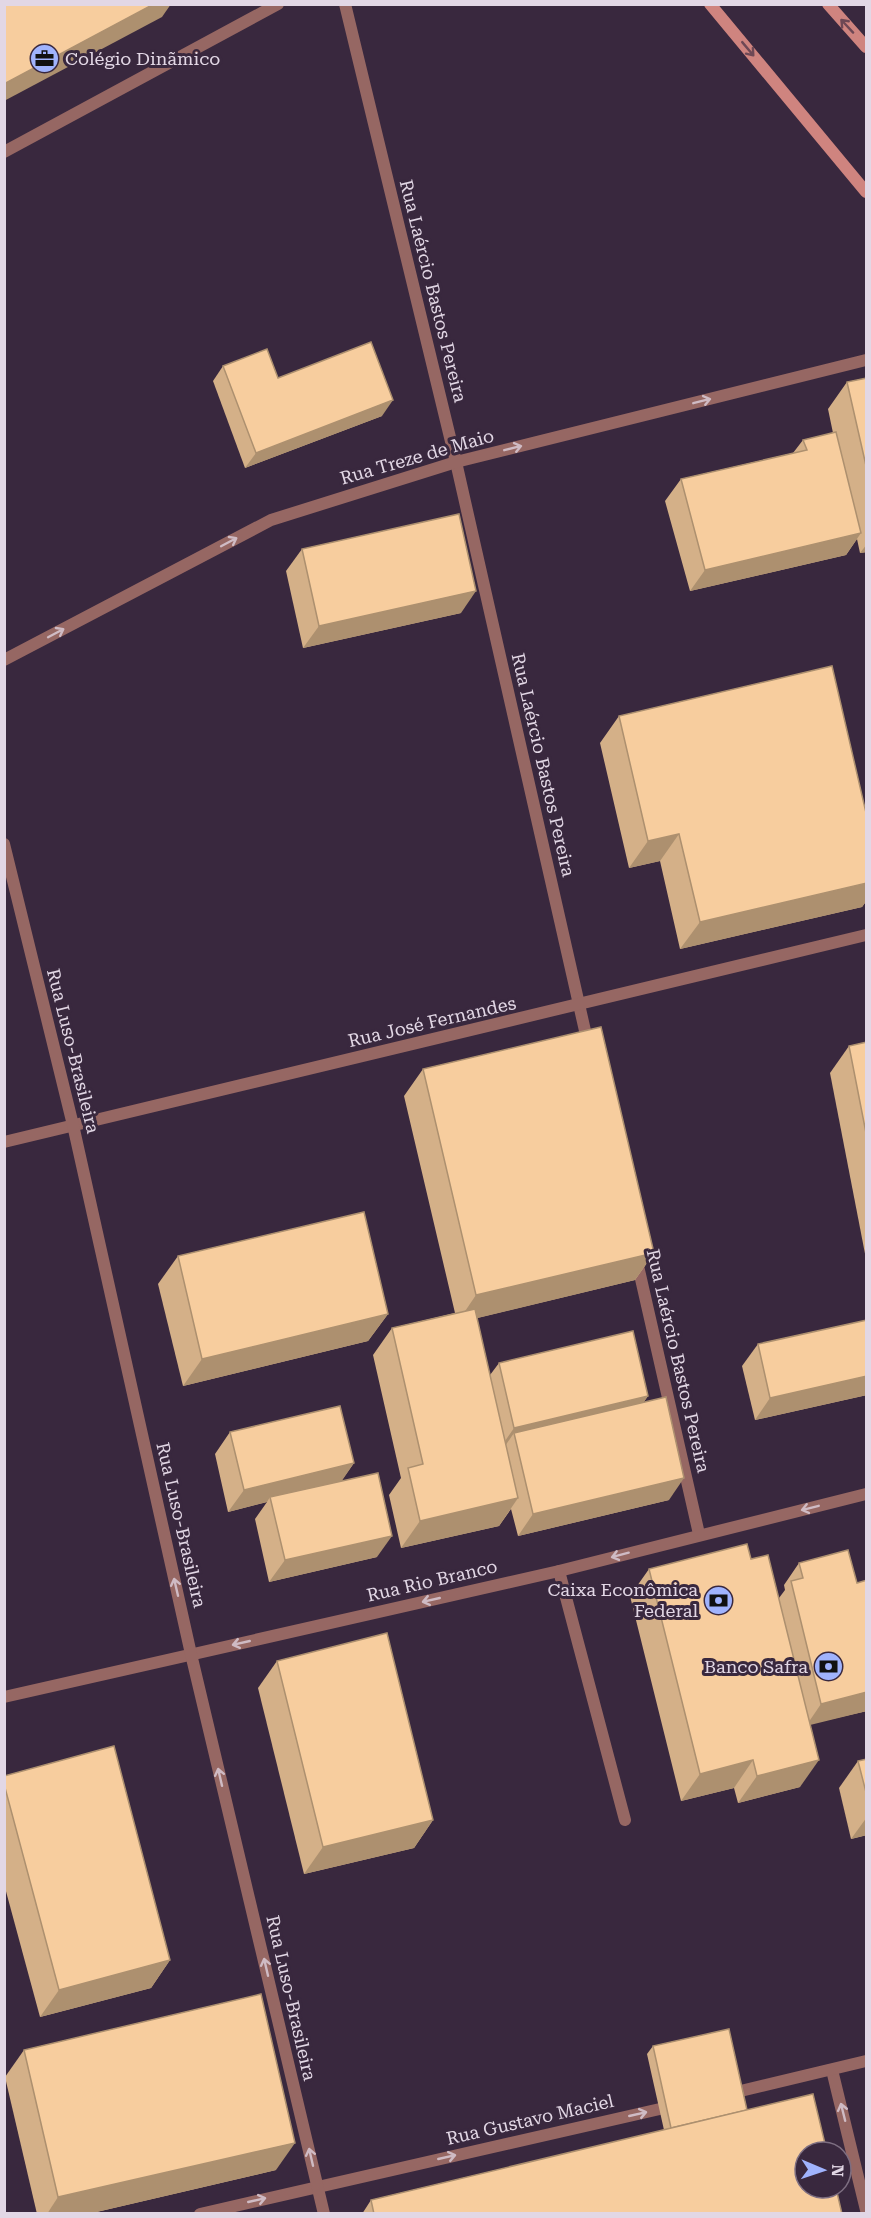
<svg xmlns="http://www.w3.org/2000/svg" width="871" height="2218" font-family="'Roboto Serif',serif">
  <rect width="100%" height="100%" fill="#39283e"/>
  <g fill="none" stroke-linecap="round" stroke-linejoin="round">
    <polyline stroke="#966763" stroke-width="12" points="559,1571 625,1820"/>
    <g stroke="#966763" stroke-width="12">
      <polyline points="345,4 456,462 588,1044"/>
      <polyline points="4,1142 866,935"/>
      <polyline points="636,1257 699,1534"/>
      <polyline points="4,1697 559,1571 866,1494"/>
      <polyline points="832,2070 866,2210"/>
      <polyline points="728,2094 866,2061"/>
      <polyline points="200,2214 673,2106"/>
    </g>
    <g stroke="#966763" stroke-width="12">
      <polyline points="4,152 278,4"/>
      <polyline points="4,660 271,520 456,462 866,360"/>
      <polyline points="4,844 73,1125 191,1654 324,2214"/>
    </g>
    <g stroke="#cf847f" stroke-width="12">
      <polyline points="710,4 866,192"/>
      <polyline points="828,4 866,47"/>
    </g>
  </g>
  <g fill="#d4b088">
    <polygon points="223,366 278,378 382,416 245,468 213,381"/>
    <polygon points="867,378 867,552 860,553 857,539 846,555 690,591 665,501 681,479 793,453 803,440 833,433 828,409 847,382"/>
    <polygon points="302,549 461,613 303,648 286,571"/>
    <polygon points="619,716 867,817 867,900 862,907 680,949 660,861 629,868 600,743"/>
    <polygon points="867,1042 867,1264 830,1073 849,1046"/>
    <polygon points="423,1069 654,1253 635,1280 477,1318 490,1375 499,1363 648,1396 643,1403 669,1500 518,1536 511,1509 499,1526 401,1548 389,1495 401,1478 373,1355 392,1328 455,1313 404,1096"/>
    <polygon points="178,1256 388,1314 368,1341 183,1386 158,1284"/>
    <polygon points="867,1320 867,1395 755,1420 742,1366 758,1344"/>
    <polygon points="230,1432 354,1463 341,1481 377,1557 269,1582 255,1519 267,1502 228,1512 215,1454"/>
    <polygon points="751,1559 779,1598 785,1590 784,1585 799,1563 867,1711 810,1724 800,1787 738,1803 734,1788 681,1801 630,1596 649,1569"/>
    <polygon points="277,1661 433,1820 414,1848 304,1874 258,1688"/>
    <polygon points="867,1759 867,1835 851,1839 839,1788 858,1761"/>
    <polygon points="4,1776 170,1960 151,1988 40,2017 4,1884"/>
    <polygon points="653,2046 747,2110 842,2214 362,2214 371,2200 664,2130 647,2054"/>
    <polygon points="24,2050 276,2170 88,2214 37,2214 5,2077"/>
  </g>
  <g fill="#ad906f">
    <polygon points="154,4 171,4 162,17 4,101 4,84"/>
    <polygon points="393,400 382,416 245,468 256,453"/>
    <polygon points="861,533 846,555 690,591 705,570"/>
    <polygon points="867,544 867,552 860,553"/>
    <polygon points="476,591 461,613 303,648 319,626"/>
    <polygon points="679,834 660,861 629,868 648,841"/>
    <polygon points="867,883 867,900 862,907 680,949 700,922"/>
    <polygon points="654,1253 635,1280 457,1323 476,1295"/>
    <polygon points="388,1314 368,1341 183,1386 202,1359"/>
    <polygon points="867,1376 867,1395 755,1420 770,1398"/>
    <polygon points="648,1396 632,1418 514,1433 503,1449 499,1450 514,1428"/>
    <polygon points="354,1463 339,1485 270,1497 267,1502 228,1512 244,1490"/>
    <polygon points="684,1478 669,1500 518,1536 533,1514"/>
    <polygon points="518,1498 499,1526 401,1548 420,1521"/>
    <polygon points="392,1536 377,1557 269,1582 285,1560"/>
    <polygon points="867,1692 867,1711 806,1726 821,1704"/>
    <polygon points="753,1760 734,1788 681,1801 700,1774"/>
    <polygon points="819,1760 800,1787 738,1803 757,1776"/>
    <polygon points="867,1817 867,1835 851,1839"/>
    <polygon points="433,1820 414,1848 304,1874 323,1847"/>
    <polygon points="170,1960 151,1988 40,2017 59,1990"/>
    <polygon points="295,2143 276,2170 88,2214 47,2214 58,2197"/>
  </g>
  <g fill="#f7cd9e" stroke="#ad906f" stroke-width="1.5">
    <polygon points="4,4 154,4 4,84"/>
    <polygon points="371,342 393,400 256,453 223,366 267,349 278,378"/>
    <polygon points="867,378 867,470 847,382"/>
    <polygon points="836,432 861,533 705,570 681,479 807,450 803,440"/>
    <polygon points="459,514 476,591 319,626 302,549"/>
    <polygon points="832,666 867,817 867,883 700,922 679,834 648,841 619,716"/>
    <polygon points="601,1027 654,1253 476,1295 423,1069"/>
    <polygon points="867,1042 867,1138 849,1046"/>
    <polygon points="364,1212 388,1314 202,1359 178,1256"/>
    <polygon points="475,1309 518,1498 420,1521 408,1468 423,1464 392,1328"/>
    <polygon points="867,1320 867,1376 770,1398 758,1344"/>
    <polygon points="633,1331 648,1396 514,1428 499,1363"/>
    <polygon points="666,1397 684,1478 533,1514 514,1433"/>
    <polygon points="340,1406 354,1463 244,1490 230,1432"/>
    <polygon points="378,1473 392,1536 285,1560 270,1497"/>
    <polygon points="747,1544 751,1559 768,1555 819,1760 757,1776 753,1760 700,1774 649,1569"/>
    <polygon points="848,1550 857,1583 867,1580 867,1692 821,1704 791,1581 803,1578 799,1563"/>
    <polygon points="387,1633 433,1820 323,1847 277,1661"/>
    <polygon points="114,1746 170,1960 59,1990 4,1784 4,1776"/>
    <polygon points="867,1759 867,1796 858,1761"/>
    <polygon points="261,1994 295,2143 58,2197 24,2050"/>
    <polygon points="729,2029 747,2110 671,2128 653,2046"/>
    <polygon points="813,2094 827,2152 805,2152 805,2188 836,2188 842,2214 374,2214 371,2200"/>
  </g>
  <defs><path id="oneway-shaft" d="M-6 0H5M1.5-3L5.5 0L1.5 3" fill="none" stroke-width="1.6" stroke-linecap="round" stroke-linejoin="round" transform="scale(1.5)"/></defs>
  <g stroke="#6e4855">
    <use href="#oneway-shaft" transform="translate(847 26) rotate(-133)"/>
    <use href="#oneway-shaft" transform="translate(748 49) rotate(50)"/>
  </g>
  <g stroke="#cfbbc4">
    <use href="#oneway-shaft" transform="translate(702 401) rotate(-14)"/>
    <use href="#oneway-shaft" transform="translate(513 448) rotate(-14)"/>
    <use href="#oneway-shaft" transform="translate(229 542) rotate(-28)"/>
    <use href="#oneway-shaft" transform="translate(56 633) rotate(-28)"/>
    <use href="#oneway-shaft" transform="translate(810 1508) rotate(166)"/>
    <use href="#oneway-shaft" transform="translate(620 1555) rotate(165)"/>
    <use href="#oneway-shaft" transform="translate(176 1587) rotate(-103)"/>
    <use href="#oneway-shaft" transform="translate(431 1600) rotate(167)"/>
    <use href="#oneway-shaft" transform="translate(241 1643) rotate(167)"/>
    <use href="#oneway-shaft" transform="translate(220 1777) rotate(-103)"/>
    <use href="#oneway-shaft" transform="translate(266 1967) rotate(-103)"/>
    <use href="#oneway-shaft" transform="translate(843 2112) rotate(-104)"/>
    <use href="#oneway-shaft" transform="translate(638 2114) rotate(-13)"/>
    <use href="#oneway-shaft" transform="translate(311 2157) rotate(-103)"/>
    <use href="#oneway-shaft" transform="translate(447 2157) rotate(-13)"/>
    <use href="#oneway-shaft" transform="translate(257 2200) rotate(-13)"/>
  </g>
  <defs>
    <symbol id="office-disc" viewBox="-11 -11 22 22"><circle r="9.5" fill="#a0b3fd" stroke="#39283e"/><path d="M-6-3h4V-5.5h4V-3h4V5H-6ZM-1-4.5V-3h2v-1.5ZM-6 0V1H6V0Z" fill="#111"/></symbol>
    <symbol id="bank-disc" viewBox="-11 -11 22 22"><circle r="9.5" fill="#a0b3fd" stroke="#39283e"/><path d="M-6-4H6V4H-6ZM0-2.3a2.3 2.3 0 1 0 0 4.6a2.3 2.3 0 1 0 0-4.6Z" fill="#111"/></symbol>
  </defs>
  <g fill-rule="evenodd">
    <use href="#office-disc" x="28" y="42" width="33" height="33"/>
    <use href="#bank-disc" x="702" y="1584" width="33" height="33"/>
    <use href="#bank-disc" x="812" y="1650" width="33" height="33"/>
  </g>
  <g text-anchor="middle" stroke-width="6" stroke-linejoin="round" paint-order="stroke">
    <g font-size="18" fill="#e2d7e5" stroke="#39283e" text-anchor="end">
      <text x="65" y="65" text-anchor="start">Colégio Dinãmico</text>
      <text x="698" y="1596">Caixa Econômica<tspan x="698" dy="21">Federal</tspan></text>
      <text x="808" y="1673">Banco Safra</text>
    </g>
    <g font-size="18" fill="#e2d7e5" stroke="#39283e">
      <text transform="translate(433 291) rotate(76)" y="6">Rua Laércio Bastos Pereira</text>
      <text transform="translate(417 457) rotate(-16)" y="6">Rua Treze de Maio</text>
      <text transform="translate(543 765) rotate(77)" y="6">Rua Laércio Bastos Pereira</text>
      <text transform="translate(432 1022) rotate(-13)" y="6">Rua José Fernandes</text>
      <text transform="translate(73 1051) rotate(76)" y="6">Rua Luso-Brasileira</text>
      <text transform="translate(678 1361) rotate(77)" y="6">Rua Laércio Bastos Pereira</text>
      <text transform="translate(181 1525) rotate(77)" y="6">Rua Luso-Brasileira</text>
      <text transform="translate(432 1581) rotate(-13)" y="6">Rua Rio Branco</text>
      <text transform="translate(291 1998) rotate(77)" y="6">Rua Luso-Brasileira</text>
      <text transform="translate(530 2120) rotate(-13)" y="6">Rua Gustavo Maciel</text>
    </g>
  </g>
  <rect width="871" height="2218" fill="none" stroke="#e2d7e5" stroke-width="12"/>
  <g transform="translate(823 2170) rotate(92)"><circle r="28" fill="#39283e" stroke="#7d6e81" stroke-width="1.5"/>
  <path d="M0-4.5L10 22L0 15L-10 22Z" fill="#a0b3fd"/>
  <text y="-9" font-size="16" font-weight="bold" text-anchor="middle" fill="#e2d7e5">N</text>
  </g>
</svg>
